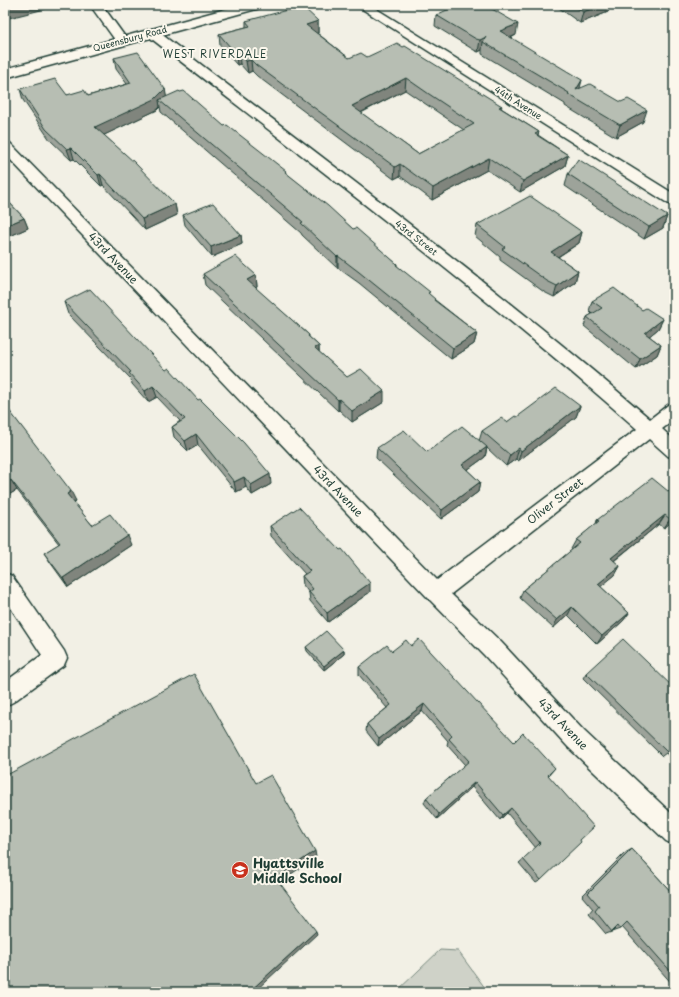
<svg xmlns="http://www.w3.org/2000/svg" width="679" height="997" font-family="'Playpen Sans',sans-serif">
  <rect width="100%" height="100%" fill="#f2f0e5"/>
  <filter id="ink" filterUnits="userSpaceOnUse"><feTurbulence type="fractalNoise" baseFrequency=".025" numOctaves="2"/><feDisplacementMap in="SourceGraphic" scale="8" xChannelSelector="R" yChannelSelector="G"/><feConvolveMatrix kernelMatrix="1 2 1 2 8 2 1 2 1" color-interpolation-filters="sRGB"/></filter>
  <g filter="url(#ink)">
    <polygon fill="#cfd2c8" stroke="#77887e" points="440,950 458,951 488,992 396,992"/>
    <g fill="none" stroke-linecap="round" stroke-linejoin="round">
      <defs>
        <g id="street">
          <polygon points="90,5 102,5 128,41 126,44 118,44"/>
          <polygon points="356,5 370,5 674,194 674,206 669,204"/>
          <path d="M152 29 156 30C322 158 491 282 650 419L668 405 674 403V420L662 429 674 440V458L668 456 649 439 451 594 501 642 584 731 674 816V845L666 841 568 747 485 656 429 599 5 154V142L10 143 437 580 637 429C480 290 312 164 148 36L146 33 148 30Z"/>
          <polygon points="5,573 12,576 64,651 67,658 64,665 13,702 5,706 5,682 42,655 5,599"/>
        </g>
        <polygon id="secondary" points="240,5 262,5 260,8 5,78 5,69"/>
      </defs>
      <use href="#street" stroke="#1f3d34" stroke-width="3"/>
      <use href="#secondary" stroke="#1f3d34" stroke-width="3"/>
      <use href="#street" fill="#fbf7ec" fill-rule="evenodd"/>
      <use href="#secondary" fill="#fbf7ec" fill-rule="evenodd"/>
    </g>
    <g fill="#9da39a" stroke="#1f3d34" fill-rule="evenodd">
      <polygon points="560,5 610,5 608,12 580,23 559,8"/>
      <polygon points="436,15 516,35 511,38 580,88 643,122 616,137 565,106 565,104 482,54 482,50 478,52 474,50 435,26"/>
      <path d="M246 21H318V33H317L349 58 367 57 502 106 501 108 539 132 538 135 568 155 565 166 520 192 487 170 432 200 400 176 394 179 257 76 252 71 248 73 240 64 237 65 220 46 219 34 246 27ZM405 90 464 130 418 154 361 113Z"/>
      <polygon points="114,58 165,89 166,97 224,126 286,173 353,229 397,264 397,266 430,295 435,300 477,333 474,344 451,359 359,283 338,268 337,268 302,235 301,233 161,112 160,107 157,110 104,135 175,204 177,215 145,230 103,185 101,186 74,159 71,160 50,140 23,100 20,89 67,95 88,96 127,84 116,69"/>
      <polygon points="568,174 667,216 663,228 644,239 565,186"/>
      <polygon points="5,198 24,218 28,228 10,236 5,231"/>
      <polygon points="183,215 241,235 242,244 212,257 185,225"/>
      <polygon points="477,225 582,232 579,243 558,257 578,271 575,282 554,297 544,292 500,260 500,257 475,236"/>
      <polygon points="203,274 256,275 257,287 255,288 309,335 309,337 319,346 319,352 347,377 384,402 352,422 339,410 338,411 205,285"/>
      <polygon points="592,301 642,310 663,319 658,329 649,336 661,345 657,355 636,369 584,326 587,317 592,314 589,311"/>
      <polygon points="64,302 166,370 271,484 252,495 246,487 236,492 198,445 188,451 174,437 172,427 180,421 157,397 148,402 132,384 131,379 68,314"/>
      <polygon points="5,405 76,501 74,503 92,525 131,545 68,587 50,562 44,553 59,544 17,490 5,497"/>
      <polygon points="580,406 576,417 518,461 516,459 506,466 487,448 485,457 467,470 480,482 478,492 441,519 376,458 377,448 427,452 479,441 482,431 507,422 517,417"/>
      <polygon points="674,496 674,520 664,528 659,524 614,561 620,566 615,575 600,586 629,613 623,621 597,644 568,615 553,628 520,598 523,590 572,550 571,549 576,540 596,524 597,520"/>
      <polygon points="270,526 370,592 328,622 310,601 309,593 303,585 302,576 305,574 271,536"/>
      <polygon points="411,646 514,742 555,768 548,776 580,840 541,880 536,883 519,863 536,848 507,813 500,820 472,787 437,819 424,803 426,798 465,765 447,745 448,741 422,711 378,746 366,731 367,724 387,708 359,675 359,667 392,651"/>
      <polygon points="306,647 344,650 344,654 324,670 307,651"/>
      <polygon points="586,673 674,688 674,762 666,753 662,756 583,678"/>
      <polygon points="632,849 674,895 674,986 622,927 620,929 606,934 589,914 593,909 582,896 625,853"/>
    </g>
    <g fill="#80857d" stroke="#1f3d34">
      <polygon points="13,5 44,5 45,9 5,19 5,7"/>
      <polygon points="147,5 158,5 148,8"/>
      <polygon points="601,5 610,5 608,12 580,23 583,12"/>
      <polygon points="318,21 318,33 307,36 306,25"/>
      <polygon points="518,24 516,35 498,43 500,31"/>
      <polygon points="486,37 483,42 482,50 478,52 480,40"/>
      <polygon points="239,53 240,64 237,65 236,54"/>
      <polygon points="251,60 252,71 248,73 246,61"/>
      <polygon points="406,78 405,90 352,117 352,106"/>
      <polygon points="582,80 579,92 576,90"/>
      <polygon points="165,89 167,100 159,100 160,107 157,110 98,138 95,127"/>
      <polygon points="647,110 643,122 616,137 620,125"/>
      <polygon points="71,148 74,159 71,160 67,149"/>
      <polygon points="568,155 565,166 520,192 523,181"/>
      <polygon points="489,158 487,170 432,200 433,188"/>
      <polygon points="400,164 400,176 394,179 395,167"/>
      <polygon points="100,174 103,185 101,186 98,175"/>
      <polygon points="175,204 177,215 145,230 142,219"/>
      <polygon points="667,216 663,228 644,239 649,227"/>
      <polygon points="24,218 28,228 10,236 5,226"/>
      <polygon points="582,232 579,243 548,263 551,252"/>
      <polygon points="241,235 242,244 212,257 211,247"/>
      <polygon points="338,256 338,268 337,268 337,257"/>
      <polygon points="578,271 575,282 554,297 557,286"/>
      <polygon points="256,275 257,287 248,292 247,280"/>
      <polygon points="663,319 658,329 641,343 645,333"/>
      <polygon points="477,333 474,344 451,359 453,348"/>
      <polygon points="661,345 657,355 636,369 640,359"/>
      <polygon points="319,346 319,357 315,348"/>
      <polygon points="153,386 157,397 148,402 145,391"/>
      <polygon points="384,391 384,402 352,422 352,411"/>
      <polygon points="339,399 339,410 338,411 338,400"/>
      <polygon points="580,406 576,417 518,461 521,451"/>
      <polygon points="196,434 198,445 188,451 185,441"/>
      <polygon points="487,447 485,457 460,475 462,465"/>
      <polygon points="519,448 516,459 506,466 510,455"/>
      <polygon points="270,474 271,484 252,495 251,485"/>
      <polygon points="244,477 246,487 236,492 234,482"/>
      <polygon points="11,480 17,490 5,497 5,484"/>
      <polygon points="480,482 478,492 441,519 442,510"/>
      <polygon points="71,491 76,501 72,504 67,494"/>
      <polygon points="665,515 659,524 606,567 611,558"/>
      <polygon points="674,516 674,520 664,528 670,519"/>
      <polygon points="127,535 131,545 68,587 63,578"/>
      <polygon points="620,566 615,575 593,593 598,584"/>
      <polygon points="370,583 370,592 328,622 327,613"/>
      <polygon points="572,607 568,615 553,628 557,620"/>
      <polygon points="629,613 623,621 597,644 602,636"/>
      <polygon points="344,650 344,654 324,670 324,666"/>
      <polygon points="424,704 422,711 378,746 379,739"/>
      <polygon points="475,782 472,787 437,819 439,814"/>
      <polygon points="511,808 507,813 500,820 503,815"/>
      <polygon points="315,851 316,857 278,883 276,878"/>
      <polygon points="316,931 317,934 254,992 249,992"/>
    </g>
    <g fill="#b7beb3" stroke="#1f3d34" fill-rule="evenodd">
      <polygon points="5,5 13,5 5,7"/>
      <polygon points="458,5 485,5 518,24 500,31 582,80 576,90 590,84 621,102 628,99 647,110 620,125 568,94 569,93 483,42 486,37 480,40 476,39 436,15"/>
      <polygon points="573,5 601,5 583,12"/>
      <path d="M302 6 318 21 306 25 349 58 361 53 367 57 397 43 403 47 405 46 502 106 499 107 539 132 535 134 568 155 523 181 489 158 433 188 400 164 395 167 256 65 251 60 246 61 239 53 236 54 219 34 250 26 246 21ZM406 78 429 94 474 124 418 154 352 106Z"/>
      <polygon points="138,52 165,89 155,99 95,127 134,162 175,204 142,219 100,174 98,175 71,148 67,149 46,129 20,89 55,79 67,95 84,90 88,96 131,83 114,58"/>
      <polygon points="179,91 180,92 184,91 224,126 227,125 286,171 285,172 328,206 353,229 356,228 397,264 396,265 430,292 428,293 435,299 434,300 477,333 453,348 359,272 338,256 337,257 301,223 303,222 159,100"/>
      <polygon points="578,159 667,216 649,227 568,174"/>
      <polygon points="530,196 582,232 551,252 578,271 557,286 547,281 502,249 505,247 477,225"/>
      <polygon points="5,198 24,218 5,226"/>
      <polygon points="213,203 241,235 211,247 183,215"/>
      <polygon points="235,256 256,275 247,280 309,335 308,336 319,346 315,348 347,377 361,369 384,391 352,411 339,399 338,400 203,274"/>
      <polygon points="614,288 642,310 646,308 663,319 645,333 661,345 640,359 587,317 602,308 592,301"/>
      <polygon points="90,289 166,370 169,368 198,400 200,399 244,443 270,474 251,485 244,477 234,482 196,434 185,441 172,427 185,419 153,386 145,391 129,373 131,372 64,302"/>
      <polygon points="556,388 580,406 521,451 519,448 510,455 482,431 501,418 507,422 515,416 517,417"/>
      <polygon points="5,405 71,491 67,494 92,525 110,514 127,535 63,578 44,553 60,543 11,480 5,484"/>
      <polygon points="462,426 487,447 462,465 480,482 442,510 377,448 404,430 427,452"/>
      <polygon points="652,478 674,496 674,516 670,519 665,515 611,558 620,566 598,584 629,613 602,636 572,607 557,620 523,590 580,543 576,540 599,521 597,520"/>
      <polygon points="299,507 340,550 342,549 370,583 327,613 309,592 313,589 302,576 310,571 270,526"/>
      <polygon points="326,631 344,650 324,666 306,647"/>
      <polygon points="419,639 514,742 523,733 555,768 548,775 594,827 580,840 581,842 541,880 523,859 540,843 511,808 503,815 475,782 439,814 426,798 469,761 449,739 452,736 424,704 379,739 367,724 391,705 359,667 387,645 392,651 406,640 411,646"/>
      <polygon points="623,639 674,688 674,753 670,749 667,752 586,673"/>
      <polygon points="194,674 256,783 271,775 315,851 276,878 316,931 249,992 5,992 5,776"/>
      <polygon points="632,849 674,895 674,975 627,922 620,929 618,926 612,932 595,911 599,906 588,893"/>
    </g>
  </g>
  <defs>
    <symbol id="school-disc" viewBox="-11 -11 22 22"><circle r="9.5" fill="#c8321e" stroke="#fbf7ec"/><path d="M0-5L7-2L0 1L-7-2ZM-4 1L0 2.5L4 1V4Q0 6-4 4Z" fill="#fff"/></symbol>
  </defs>
  <g fill-rule="evenodd">
    <use href="#school-disc" x="230" y="860" width="20" height="20"/>
  </g>
  <g text-anchor="middle" stroke-width="4" stroke-linejoin="round" paint-order="stroke">
    <g font-size="9" fill="#1f3d34" stroke="#fbf7ec">
      <text transform="translate(130 39) rotate(-15)" y="3">Queensbury Road</text>
      <text transform="translate(518 103) rotate(32)" y="3">44th Avenue</text>
      <text transform="translate(416 238) rotate(38)" y="3">43rd Street</text>
    </g>
    <g font-size="10" letter-spacing="1" fill="#1f3d34" stroke="#fbf7ec">
      <text x="215" y="58">WEST RIVERDALE</text>
    </g>
    <g font-size="11" fill="#1f3d34" stroke="#fbf7ec">
      <text transform="translate(113 258) rotate(46)" y="4">43rd Avenue</text>
      <text transform="translate(338 491) rotate(46)" y="4">43rd Avenue</text>
      <text transform="translate(555 501) rotate(-38)" y="4">Oliver Street</text>
      <text transform="translate(563 724) rotate(46)" y="4">43rd Avenue</text>
    </g>
    <g font-size="13" font-weight="bold" fill="#1f3d34" stroke="#fbf7ec" text-anchor="start">
      <text x="253" y="868">Hyattsville<tspan x="253" dy="15">Middle School</tspan></text>
    </g>
  </g>
  <rect width="679" height="997" fill="none" stroke="#fbf7ec" stroke-width="20"/>
  <rect x="10" y="10" width="659" height="977" fill="none" stroke="#1f3d34" stroke-width="1.5" filter="url(#ink)"/>
</svg>
